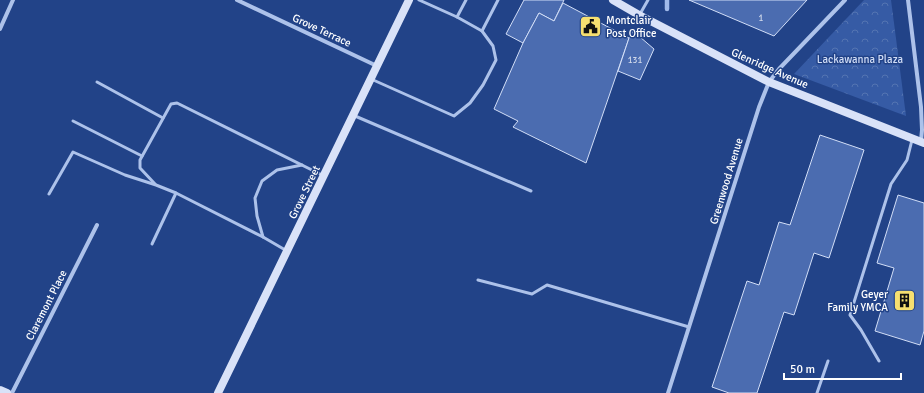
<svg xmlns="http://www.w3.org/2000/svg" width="924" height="393" font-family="Signika,sans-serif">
  <defs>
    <pattern id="forest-crowns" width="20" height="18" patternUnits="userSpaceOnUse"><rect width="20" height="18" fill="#365ba5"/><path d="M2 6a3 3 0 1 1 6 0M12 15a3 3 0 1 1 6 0" fill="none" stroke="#5474b2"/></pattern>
  </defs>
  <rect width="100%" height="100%" fill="#224388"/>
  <polygon fill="url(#forest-crowns)" points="864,0 891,0 906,116 794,74"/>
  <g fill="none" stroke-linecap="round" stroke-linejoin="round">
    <polyline stroke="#a1bbeb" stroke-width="4.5" points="667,9 667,0"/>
  </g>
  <g fill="#4b6cb0" stroke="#d2def7">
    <polygon points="524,0 564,0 554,21 539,13 523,43 506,34"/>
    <polygon points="689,0 807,0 774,36"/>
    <polygon points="563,3 629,38 586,163 513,127 518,121 494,109 523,43 539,13 554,21"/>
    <polygon points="633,31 654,49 640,80 618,71 629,38"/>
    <polygon points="820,135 864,150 829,258 814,253 794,315 784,312 757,393 729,393 712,387 747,281 759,285 779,222 790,225"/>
    <polygon points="898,195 924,203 924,331 920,345 875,331 894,268 877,263"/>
  </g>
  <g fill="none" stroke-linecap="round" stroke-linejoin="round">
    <g stroke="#adc2ea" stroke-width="3">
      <polyline points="640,14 648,0"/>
      <polyline points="457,17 466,0"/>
      <polyline points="482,31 498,0"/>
      <polyline points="371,79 454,116 470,103 483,85 496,60 493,46 482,31 457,17 419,0"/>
      <polyline points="97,82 163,118"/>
      <polyline points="355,116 531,191"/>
      <polyline points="73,121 142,156"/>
      <polyline points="155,184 140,168 140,160 171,104 177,103 322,175"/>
      <polyline points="49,194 73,152 125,175 156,185 176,193 263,237 287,251"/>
      <polyline points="263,237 257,216 255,198 262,181 277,170 302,165"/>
      <polyline points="152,244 176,193"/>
      <polyline points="478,280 532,294 547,285 689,327"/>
      <polyline points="879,361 861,330 850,315 891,184 907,160 912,140"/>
      <polyline points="817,393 828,361"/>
    </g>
    <g stroke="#adc2ea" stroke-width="4">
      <polyline points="237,0 377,66"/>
      <polyline points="908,0 921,107 922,130 921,141"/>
      <polyline points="0,29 13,0"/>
      <polyline points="12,393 97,225"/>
      <polyline points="668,393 759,107 769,82 779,69 845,0"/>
    </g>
    <g stroke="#d9e2f8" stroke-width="8">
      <polyline points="613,0 639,15 769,82 924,143"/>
      <polyline points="0,390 7,393"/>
      <polyline points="218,393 409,0"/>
    </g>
  </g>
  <defs>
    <symbol id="civic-square" viewBox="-11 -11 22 22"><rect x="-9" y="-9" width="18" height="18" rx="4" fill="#f6df70" stroke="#224388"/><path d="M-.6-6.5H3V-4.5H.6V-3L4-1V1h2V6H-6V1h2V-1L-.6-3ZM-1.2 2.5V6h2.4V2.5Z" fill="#111"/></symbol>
    <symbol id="building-square" viewBox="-11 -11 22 22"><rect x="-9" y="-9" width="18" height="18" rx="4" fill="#f6df70" stroke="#224388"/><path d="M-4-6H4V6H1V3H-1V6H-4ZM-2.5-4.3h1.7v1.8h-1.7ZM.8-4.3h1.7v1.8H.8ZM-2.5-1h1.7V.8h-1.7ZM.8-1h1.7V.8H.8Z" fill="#111"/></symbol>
  </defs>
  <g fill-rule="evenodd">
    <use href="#civic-square" x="578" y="14" width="25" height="25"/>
    <use href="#building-square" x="892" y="288" width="25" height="25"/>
  </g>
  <g text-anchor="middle" stroke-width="3" stroke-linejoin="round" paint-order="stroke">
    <g font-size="9" fill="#d2daeb">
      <text x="761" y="21">1</text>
      <text x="635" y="63">131</text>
    </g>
    <g font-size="11" fill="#fff" stroke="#224388" text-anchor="start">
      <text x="606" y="24">Montclair<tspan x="606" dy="13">Post Office</tspan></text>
      <text x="888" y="298" text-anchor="end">Geyer<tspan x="888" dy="13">Family YMCA</tspan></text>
    </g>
    <g font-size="11" fill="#fff" stroke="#224388">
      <text transform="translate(322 30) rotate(25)" y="4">Grove Terrace</text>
      <text transform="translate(770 68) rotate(24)" y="4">Glenridge Avenue</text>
      <text transform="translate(726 181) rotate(-73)" y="4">Greenwood Avenue</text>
      <text transform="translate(304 192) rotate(-64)" y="4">Grove Street</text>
      <text transform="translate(46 305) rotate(-63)" y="4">Claremont Place</text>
    </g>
    <g font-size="11" fill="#d2def7" stroke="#224388">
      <text x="860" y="63">Lackawanna Plaza</text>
    </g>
  </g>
  <path d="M784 373v6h117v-6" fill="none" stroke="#ffffff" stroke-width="2"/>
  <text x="790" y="373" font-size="12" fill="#ffffff" stroke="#224388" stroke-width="3" paint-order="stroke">50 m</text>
</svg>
